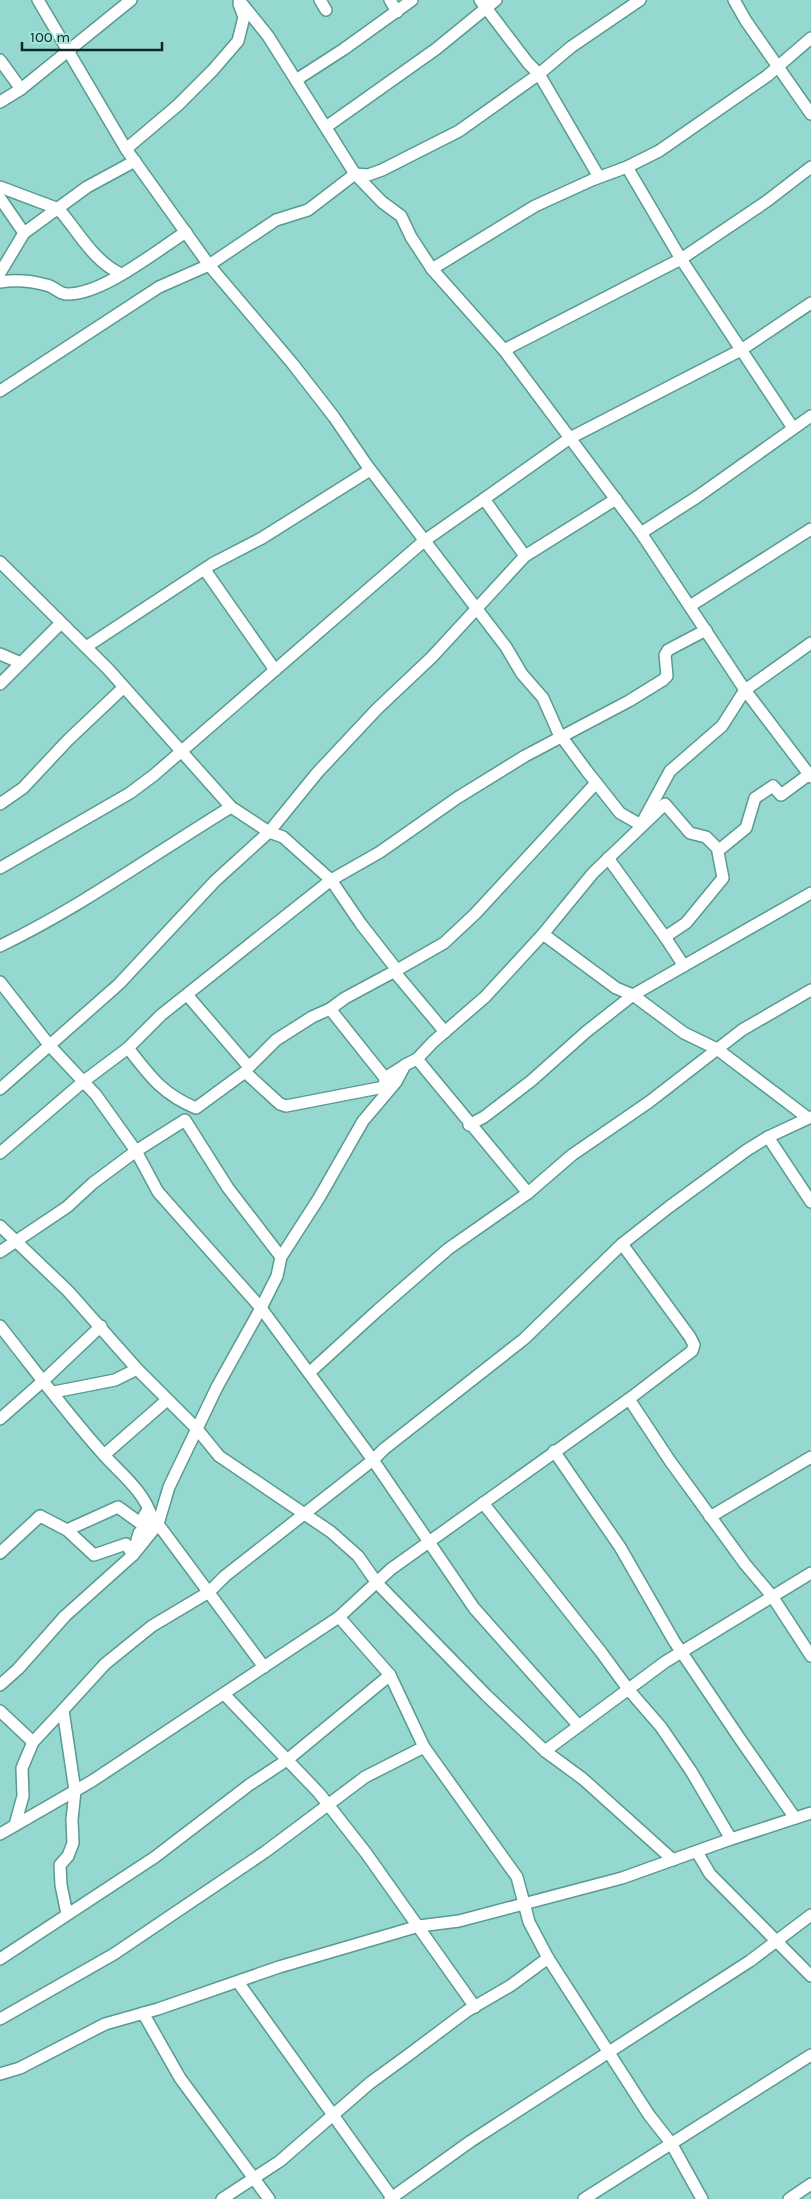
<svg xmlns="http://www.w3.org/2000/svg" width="811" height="2199" font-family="Karla,sans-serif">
  <rect width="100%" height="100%" fill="#95d8d0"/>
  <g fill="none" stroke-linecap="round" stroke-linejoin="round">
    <defs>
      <g id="street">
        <polyline points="38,0 126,149 209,265 292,363 334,417 366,464 506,647 522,674 543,698 558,732 586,770 620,813 641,825"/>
        <polyline points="239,0 268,36 355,174 382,202 401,216 411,237 432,269 504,350 641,533 745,690 811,777"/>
        <polyline points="320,0 326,10"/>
        <polyline points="390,0 397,12"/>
        <polyline points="480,0 528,63 539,74 599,177"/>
        <polyline points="734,0 746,21 811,114"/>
        <polyline points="0,60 21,89"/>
        <polyline points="296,80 344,49 412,0"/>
        <polyline points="0,102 21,89 131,0"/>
        <polyline points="326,127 436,49 496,0"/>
        <polyline points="126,149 178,105 213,70 238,41 244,17 239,4"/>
        <polyline points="627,167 681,259 793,428"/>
        <path d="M0 187 56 208 62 213C81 236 94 261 121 274"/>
        <polyline points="0,198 24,233"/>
        <polyline points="432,269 535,206 592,180 627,167 659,151 767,76 811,38"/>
        <polyline points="0,273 24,233 87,187 135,161"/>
        <path d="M0 282C14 280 32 281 46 285 54 286 59 294 67 294 102 295 156 251 186 232"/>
        <polyline points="504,350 681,259 767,201 811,167"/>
        <polyline points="0,391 159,287 209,265 276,220 308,210 355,174 368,175 382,170 459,131 539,74 571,47 640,0"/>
        <polyline points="484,499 570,438 741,350 811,303"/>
        <polyline points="641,533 697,497 811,416"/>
        <polyline points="0,562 108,669 231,807 269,832 283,837 331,880 361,924 397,970 398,976 445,1032"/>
        <polyline points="205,570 275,670"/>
        <polyline points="690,606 811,529"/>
        <polyline points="86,647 212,564 262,538 370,470"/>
        <polyline points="0,654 21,663"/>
        <polyline points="0,684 61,623"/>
        <polyline points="0,804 23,788 68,740 124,687"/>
        <polyline points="644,819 670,771 722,726 745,690 811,643"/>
        <polyline points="608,858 665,937"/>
        <polyline points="0,868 130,793 154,775 424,541 484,499 525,556"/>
        <polyline points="543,934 616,988 633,995 684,1033 717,1049 808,1118"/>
        <path d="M0 946C81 907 154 854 231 807"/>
        <polyline points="684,966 665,937 686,923 723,878 718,852 719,850 746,828 755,798 773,786 781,795 811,773"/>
        <polyline points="0,982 50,1046 96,1095 136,1151 158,1192 261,1308 373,1460 474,1608 579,1726"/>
        <polyline points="188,996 249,1067 276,1040 312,1017 330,1009 345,998 397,970 444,943 475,914 596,783"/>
        <polyline points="330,1009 385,1078"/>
        <path d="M128 1048C150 1076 162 1094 196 1108L245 1072 280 1104 286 1106 384 1087 385 1078 404 1066"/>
        <polyline points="417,1059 528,1193"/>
        <polyline points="0,1089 119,984 215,881 269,832 317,773 377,709 432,657 525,556 616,499"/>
        <polyline points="469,1125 484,1117 531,1081 586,1032 633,995 811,893"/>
        <polyline points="768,1137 811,1202"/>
        <polyline points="0,1153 84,1081 128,1048 161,1015 331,880 380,852 457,798 525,756 629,701 663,680 667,676 665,655 668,650 706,630"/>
        <polyline points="0,1226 68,1291 137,1369 197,1429 219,1456 331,1532 358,1556 377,1583 486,1695 545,1751 583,1779 673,1860"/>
        <polyline points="0,1252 67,1207 93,1183 136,1151 185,1120 228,1188 281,1257"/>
        <path d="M0 1326C34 1369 67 1414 104 1455 122 1475 144 1491 152 1518L139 1533 134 1551"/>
        <polyline points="309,1373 378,1310 448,1249 528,1193 572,1155 649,1102 742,1030 811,990"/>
        <polyline points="54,1392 115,1380 137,1369"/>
        <polyline points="629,1399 670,1461 745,1564 772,1596 811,1656"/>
        <polyline points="0,1419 43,1381 101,1326"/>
        <polyline points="554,1451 620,1547 674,1641 740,1739 795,1818"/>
        <polyline points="104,1455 167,1400"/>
        <polyline points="483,1503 601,1652 628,1689 661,1727 691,1771 731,1839"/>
        <polyline points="710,1517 811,1457"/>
        <polyline points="158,1524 264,1667"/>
        <polyline points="67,1530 118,1507 140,1523 147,1511"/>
        <polyline points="0,1553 40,1516 67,1530 94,1555 126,1544 133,1555"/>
        <polyline points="339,1617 390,1675 424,1747 517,1877 529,1922 548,1958 649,2115 671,2143 702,2199"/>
        <polyline points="0,1685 18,1669 65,1616 133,1555 158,1524 169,1487 217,1387 261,1308 277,1276 281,1257 319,1198 363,1121 396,1082 405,1065 417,1059 433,1042 485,997 543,934 593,873 665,804 690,833 706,837 719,850"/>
        <polyline points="224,1694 319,1793 366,1853 475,2007"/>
        <polyline points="0,1711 33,1742"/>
        <polyline points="545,1751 665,1662 811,1573"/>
        <polyline points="15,1825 23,1796 22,1768 33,1742 63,1710"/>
        <polyline points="0,1834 92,1781 339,1617 391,1569 629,1399 692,1351 694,1345 690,1337 622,1244"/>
        <polyline points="697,1852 710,1874 811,1976"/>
        <polyline points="67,1914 61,1885 60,1865 68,1856 73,1843 72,1820 75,1791 63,1710 105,1664 152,1626 209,1592 225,1576 373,1460 384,1449 524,1339 622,1244 669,1207 747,1150 768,1137 811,1117"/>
        <polyline points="0,1959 155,1857 249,1785 287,1760 390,1675"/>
        <polyline points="238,1982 393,2199"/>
        <polyline points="143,2013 180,2078 269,2199"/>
        <polyline points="0,2019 114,1954 265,1852 365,1777 424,1747"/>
        <polyline points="0,2074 20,2068 105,2024 158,2009 279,1967 419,1926 459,1921 622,1878 731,1839 811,1813"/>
        <polyline points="222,2199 280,2161 370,2083 407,2056 467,2011 510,1986 548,1958"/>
        <polyline points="390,2199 471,2141 750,1961 811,1915"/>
        <polyline points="584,2199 811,2055"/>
        <polyline points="789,2199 811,2184"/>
      </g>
    </defs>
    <use href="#street" stroke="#599a93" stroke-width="14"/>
    <use href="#street" stroke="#fff" stroke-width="11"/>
  </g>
  <path d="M22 42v8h140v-8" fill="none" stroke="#0c2825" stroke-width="2.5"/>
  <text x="30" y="42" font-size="15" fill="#0c2825" stroke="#a2e5dd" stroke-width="4" paint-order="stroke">100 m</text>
</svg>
